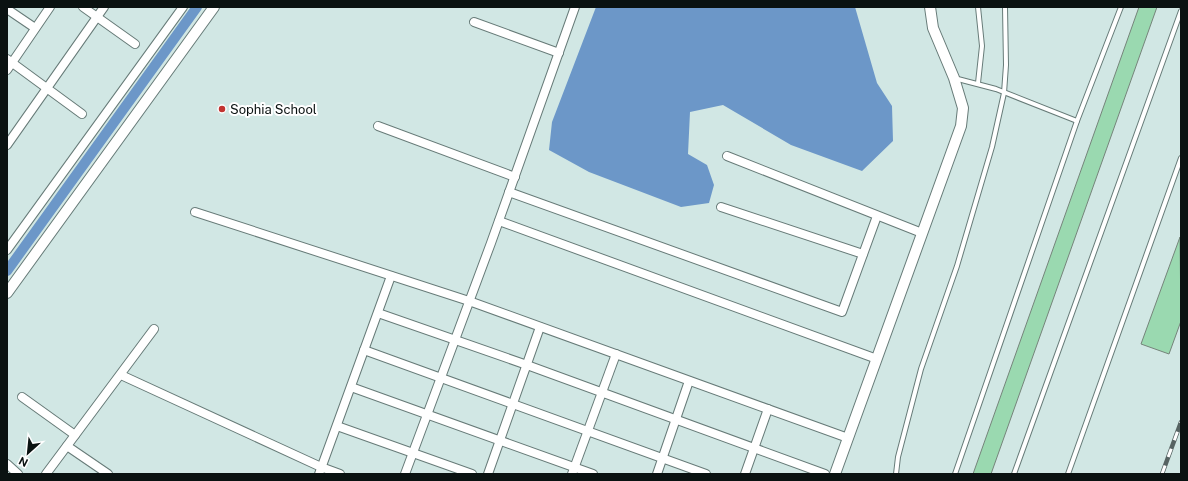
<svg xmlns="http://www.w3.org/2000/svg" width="1188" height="481" font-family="'Public Sans',sans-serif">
  <rect width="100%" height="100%" fill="#d1e7e4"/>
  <polygon fill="#6c97c8" points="596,7 855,7 877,83 892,106 893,141 862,171 791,145 723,105 690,112 688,154 707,165 714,185 709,203 681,207 589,172 549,150 552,122"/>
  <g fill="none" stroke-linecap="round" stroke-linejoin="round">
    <polyline stroke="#6c97c8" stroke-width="10" points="7,271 197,7"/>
  </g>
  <g fill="#9ad9b0" stroke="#75847a">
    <polygon points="1139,7 1157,7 991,474 973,474"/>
    <polygon points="1180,237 1181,321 1169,354 1141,344"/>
  </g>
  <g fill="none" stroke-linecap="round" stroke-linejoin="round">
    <defs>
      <g id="service">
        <polyline points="954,78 996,89 1077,121"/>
        <polyline points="978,83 982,46 978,7"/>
        <polyline points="896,474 898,457 921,369 957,266 992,147 1004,93 1006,65 1005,7"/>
        <polyline points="955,474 1077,121 1121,7"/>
        <polyline points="1014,474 1181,11"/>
        <polyline points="1068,474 1181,158"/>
      </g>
      <g id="minor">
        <polyline points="83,7 135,44"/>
        <polyline points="7,9 35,28"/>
        <polyline points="474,22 559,53"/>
        <polyline points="7,59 82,114"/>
        <polyline points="7,70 50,7"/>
        <polyline points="378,126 515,177"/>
        <polyline points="7,145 104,7"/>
        <polyline points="727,156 922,233"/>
        <polyline points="509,192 842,312 877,216"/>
        <polyline points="721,207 863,254"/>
        <polyline points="195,212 469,301 848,438"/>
        <polyline points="499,221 877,359"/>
        <polyline points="7,250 183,7"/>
        <polyline points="378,313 527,365 825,474"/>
        <polyline points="364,350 706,474"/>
        <polyline points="121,375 321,467 340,474"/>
        <polyline points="351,387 593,474"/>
        <polyline points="22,397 75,435"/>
        <polyline points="337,426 472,474"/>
        <polyline points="67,446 108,474"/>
        <polyline points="7,464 18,474"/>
        <polyline points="46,474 154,329"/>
        <polyline points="319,474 391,276"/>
        <polyline points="405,474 491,243 575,7"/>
        <polyline points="488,474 540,327"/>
        <polyline points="572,474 616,354"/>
        <polyline points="657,474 689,381"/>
        <polyline points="745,474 768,409"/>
      </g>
      <g id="tertiary">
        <polyline points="7,293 214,7"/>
        <polyline points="835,474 961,126 963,108 954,78 933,28 930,7"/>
      </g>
    </defs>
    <use href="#service" stroke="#677b78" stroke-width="6"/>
    <use href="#minor" stroke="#677b78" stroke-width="10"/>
    <use href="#tertiary" stroke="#677b78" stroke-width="12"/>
    <use href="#service" stroke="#fff" stroke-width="4"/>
    <use href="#minor" stroke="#fff" stroke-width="8"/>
    <use href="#tertiary" stroke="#fff" stroke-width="10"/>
    <defs>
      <polyline id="rail" points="1162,474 1181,422"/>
    </defs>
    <use href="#rail" stroke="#566362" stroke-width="4.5"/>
    <use href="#rail" stroke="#fff" stroke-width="3" stroke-dasharray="9" stroke-linecap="butt"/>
  </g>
  <circle fill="#c23431" stroke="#fff" stroke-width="1.5" cx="222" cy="109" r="4"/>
  <g text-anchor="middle" stroke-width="4" stroke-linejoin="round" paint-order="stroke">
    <g font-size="13" fill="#0a1211" stroke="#fff" text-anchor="start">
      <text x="230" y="114">Sophia School</text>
    </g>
  </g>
  <rect width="1188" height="481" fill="none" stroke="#0a1211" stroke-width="16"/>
  <g transform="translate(28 453) rotate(207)" stroke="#ffffff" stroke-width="3" paint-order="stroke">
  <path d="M0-3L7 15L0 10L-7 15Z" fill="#0a1211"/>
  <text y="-6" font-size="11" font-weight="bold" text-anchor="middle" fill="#0a1211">N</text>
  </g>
</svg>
